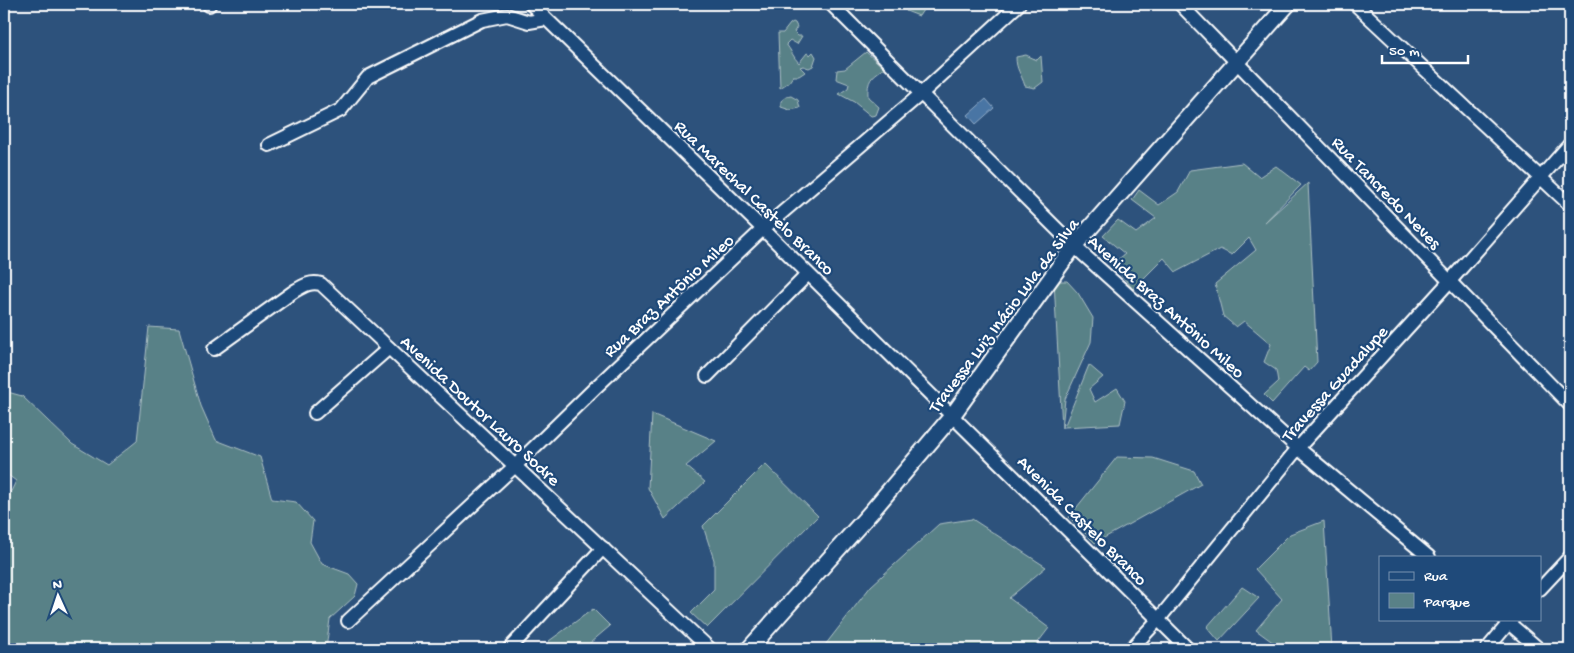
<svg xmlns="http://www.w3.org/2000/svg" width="1574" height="653" font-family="'Gochi Hand',sans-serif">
  <rect width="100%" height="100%" fill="#2d527c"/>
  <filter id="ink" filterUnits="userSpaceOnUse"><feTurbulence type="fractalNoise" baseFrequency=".02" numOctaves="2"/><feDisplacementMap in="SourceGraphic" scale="10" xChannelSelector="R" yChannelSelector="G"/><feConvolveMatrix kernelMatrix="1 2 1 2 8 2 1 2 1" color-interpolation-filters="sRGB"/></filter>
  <g filter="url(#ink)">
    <g fill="#598187" stroke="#acc0c3">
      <polygon points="908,4 927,4 919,16 906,11"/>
      <path d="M793 22 795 23 797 27 794 32 798 36H802L797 44 790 40 786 44C791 50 793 57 799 63L807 53 810 55 813 52 816 57 813 66 809 68 803 66 800 67 805 72 799 76H793L789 82 780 88 778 33H783L790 24Z"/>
      <path d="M866 52 884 68C871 77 867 80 868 97L879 107 876 115 871 116 854 102 839 94 848 88 849 84 836 79 837 70 845 69Z"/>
      <path d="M1026 55 1037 60 1041 56 1043 82 1035 88 1025 86C1021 73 1016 70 1016 57Z"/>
      <polygon points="791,96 798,100 800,108 790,110 781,107 781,101 786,97"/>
      <polygon points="1242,163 1259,177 1276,166 1301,185 1264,223 1308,183 1317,362 1309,371 1304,367 1272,403 1264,395 1278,382 1276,370 1264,362 1271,344 1244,321 1236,327 1223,316 1215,284 1256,250 1249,238 1232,255 1220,249 1176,272 1164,258 1133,289 1112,264 1125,254 1103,236 1118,220 1136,233 1156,218 1132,200 1139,190 1159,205 1178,192 1190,170"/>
      <polygon points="1054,281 1067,281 1078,293 1093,318 1091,342 1065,399 1062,428"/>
      <polygon points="149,327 179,329 201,406 216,440 260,457 272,499 296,502 313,521 310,542 322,564 349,574 358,584 355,596 330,619 326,649 4,649 4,502 6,502 16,481 4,472 4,391 22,396 72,444 107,465 137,441"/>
      <polygon points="1089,365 1103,377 1089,389 1095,402 1117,388 1125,401 1120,424 1064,427"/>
      <polygon points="652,414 716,441 686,466 705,482 665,519 648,488"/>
      <polygon points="1117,457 1153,458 1194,471 1201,484 1095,543 1069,517"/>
      <polygon points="765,464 818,516 707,628 691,613 714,590 714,560 703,526"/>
      <polygon points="972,519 1046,567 1009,598 1049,628 1033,649 822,649 871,586 939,524"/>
      <polygon points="1324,521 1332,649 1282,649 1256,630 1282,599 1255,569 1290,534"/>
      <polygon points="1242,587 1259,598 1219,641 1207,627"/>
      <polygon points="593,609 610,626 590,643 597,649 549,649 549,641"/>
    </g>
    <polygon fill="#4975a4" stroke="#92acc8" points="986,99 994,108 976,124 968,115"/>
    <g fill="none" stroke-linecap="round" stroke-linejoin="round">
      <defs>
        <g id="minor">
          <polyline points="531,4 763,229 1188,649"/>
          <polyline points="831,4 1074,246 1298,448 1429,557"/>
          <polyline points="1180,4 1570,405"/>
          <polyline points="1355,4 1570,205"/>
          <polyline points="209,5 210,4"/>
          <polyline points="269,145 341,110 368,77 482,20 507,15 529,22 546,19"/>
          <path d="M214 349 293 292C303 286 310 281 321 284L710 649"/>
          <polyline points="707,376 808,274"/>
          <polyline points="315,413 389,348"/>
          <polyline points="1540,589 1570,557"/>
          <polyline points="1504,619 1539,649"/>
          <polyline points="348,621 515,466 595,388 763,229 922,93 1019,4"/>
          <polyline points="509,649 603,548"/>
          <polyline points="1131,649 1158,620 1298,448 1450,281 1570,144"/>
          <polyline points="1487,649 1512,619"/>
        </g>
        <polyline id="tertiary" points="749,649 872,511 952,416 1074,246 1288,4"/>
      </defs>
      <use href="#minor" stroke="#fff" stroke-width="16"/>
      <use href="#tertiary" stroke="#fff" stroke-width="19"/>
      <use href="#minor" stroke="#1f4a7a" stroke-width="12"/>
      <use href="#tertiary" stroke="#1f4a7a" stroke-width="15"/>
    </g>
  </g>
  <g text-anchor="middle" stroke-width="4.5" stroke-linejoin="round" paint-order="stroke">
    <g font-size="18" fill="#fff" stroke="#1f4a7a">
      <text transform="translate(1387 192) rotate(46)" y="6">Rua Tancredo Neves</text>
      <text transform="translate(755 197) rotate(44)" y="6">Rua Marechal Castelo Branco</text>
      <text transform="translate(668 295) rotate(-43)" y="6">Rua Braz Antônio Mileo</text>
      <text transform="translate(1167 306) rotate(42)" y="6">Avenida Braz Antônio Mileo</text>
      <text transform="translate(1003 315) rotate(-53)" y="6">Travessa Luiz Inácio Lula da Silva</text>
      <text transform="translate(1334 383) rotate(-48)" y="6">Travessa Guadalupe</text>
      <text transform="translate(481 410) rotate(43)" y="6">Avenida Doutor Lauro Sodre</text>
      <text transform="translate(1083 520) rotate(45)" y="6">Avenida Castelo Branco</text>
    </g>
  </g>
  <rect width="1574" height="653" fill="none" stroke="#1f4a7a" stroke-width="20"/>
  <rect x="10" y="10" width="1554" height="633" fill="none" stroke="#fff" stroke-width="2" filter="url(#ink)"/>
  <rect x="1379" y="556" width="162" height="65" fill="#1f4a7a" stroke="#7992af"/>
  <rect x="1389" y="572" width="25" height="8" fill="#1f4a7a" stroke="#7992af"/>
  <text x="1424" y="580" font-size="15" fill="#ffffff">Rua</text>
  <rect x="1389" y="593" width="25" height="15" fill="#598187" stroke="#7992af"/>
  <text x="1424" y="606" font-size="15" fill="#ffffff">Parque</text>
  <g transform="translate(58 596) rotate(357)" stroke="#1f4a7a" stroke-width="4" paint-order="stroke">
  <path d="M0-4L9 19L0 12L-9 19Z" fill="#ffffff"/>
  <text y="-8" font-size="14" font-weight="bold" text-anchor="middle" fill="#ffffff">N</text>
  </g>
  <path d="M1382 55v8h86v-8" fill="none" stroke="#ffffff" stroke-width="2.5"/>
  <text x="1389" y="55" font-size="15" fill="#ffffff" stroke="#1f4a7a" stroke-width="4" paint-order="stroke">50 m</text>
</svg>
